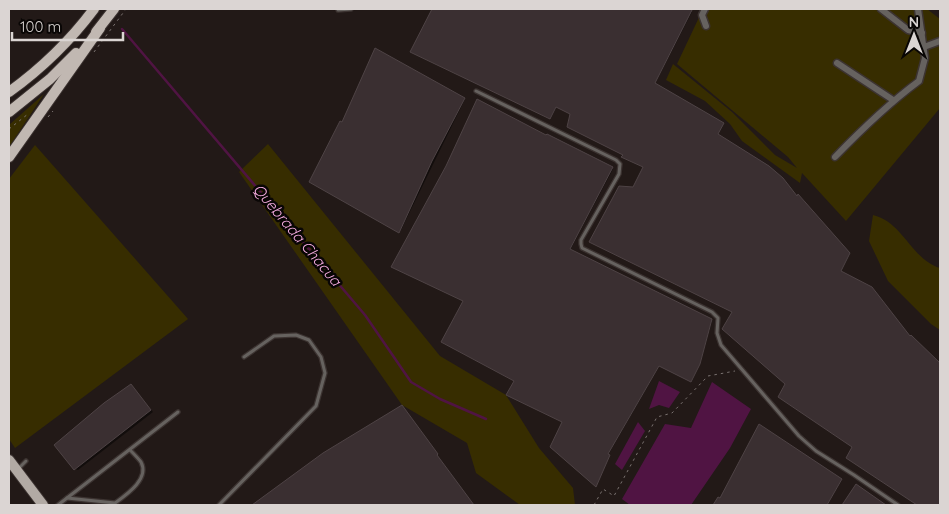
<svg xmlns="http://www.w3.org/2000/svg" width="949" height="514" font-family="Quicksand,sans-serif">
  <rect width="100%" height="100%" fill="#221917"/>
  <g fill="#372d00">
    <polygon points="703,9 927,9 940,19 940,108 846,221 802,173 800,183 742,141 730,124 705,101 666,80 673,64 732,112 775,155 797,168 788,157 677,64"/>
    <polygon points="44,94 9,147 9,125"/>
    <polygon points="268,144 440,356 506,395 539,448 573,488 575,505 520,505 476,473 467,443 402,405 239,172"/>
    <polygon points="35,145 188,319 15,448 9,439 9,179"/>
    <path d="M873 215C903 222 911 259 940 268V330L931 324 888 281 869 241Z"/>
  </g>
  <g fill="#501443">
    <polygon points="659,381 680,392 669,408 659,405 649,409"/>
    <polygon points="712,382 751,409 730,448 691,505 630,505 622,499 665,424 691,428"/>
    <polygon points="638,422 645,431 622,470 615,464"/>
  </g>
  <g fill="#0007">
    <polygon points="434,9 686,9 692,12 654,85 723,124 718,135 797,198 799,195 850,254 840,272 910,338 911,336 940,364 940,505 919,505 847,457 854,446 787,383 733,312 634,188 645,166 624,154 571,113 557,106 551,118 411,51"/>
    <polygon points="376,50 465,99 400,232 310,181 342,124"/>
    <polygon points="548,136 613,169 570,250 712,321 700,364 692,381 660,365 608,455 609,456 596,486 552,447 563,422 516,381"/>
    <polygon points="131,386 153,412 78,470 75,469"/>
    <polygon points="402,407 438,455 437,456 473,505 257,505"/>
    <polygon points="759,425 842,480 827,505 714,505 718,498 720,499"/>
  </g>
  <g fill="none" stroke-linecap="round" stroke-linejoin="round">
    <polyline stroke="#501443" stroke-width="2.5" points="122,29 365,315 411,382 440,399 486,419"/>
  </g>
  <g fill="#3a2f31" stroke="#4e4345">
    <polygon points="432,9 689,9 692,10 655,83 724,123 718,134 769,166 783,178 797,196 798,194 850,253 841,271 872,287 910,336 911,335 940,363 940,505 917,505 846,458 852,447 778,397 785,384 722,329 732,312 589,242 619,186 633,187 643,167 621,157 623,155 567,127 570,114 556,107 550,119 410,52"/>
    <polygon points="375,48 465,98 432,161 399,233 309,182 340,121 342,122"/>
    <polygon points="477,99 546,135 547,134 613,167 570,249 712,319 700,364 691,382 659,366 608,454 610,455 596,487 550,447 562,422 506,395 514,381 441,342 463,301 391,267 446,166"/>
    <polygon points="131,384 151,410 74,470 54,445 104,403"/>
    <polygon points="402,405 438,454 437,455 474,505 252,505 323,453"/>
    <polygon points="759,424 842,479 827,505 713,505 718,497 720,498"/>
    <polygon points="856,484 886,505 842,505"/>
  </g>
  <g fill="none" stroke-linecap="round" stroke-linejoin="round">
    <defs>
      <g id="service">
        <polyline points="338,10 351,9"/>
        <polyline points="476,91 616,160 620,164 619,174 581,240 581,244 582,248 712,312 718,318 717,333 721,345 799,436 816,451 854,475 898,505"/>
        <polyline points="19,468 26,461"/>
        <path d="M67 498 115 503C126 495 150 479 141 462 138 458 133 453 130 450"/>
        <polyline points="58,505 178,412"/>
        <polyline points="219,505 316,406 325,373 321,357 309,340 296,335 274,336 244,357"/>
      </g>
      <g id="minor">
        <polyline points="705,9 702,15 706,26"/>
        <polyline points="881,9 908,30 922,33"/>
        <polyline points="924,47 940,41"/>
        <polyline points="837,63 893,100"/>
        <path d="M835 157C862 129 888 104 919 81L925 58 918 9"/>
      </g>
      <polyline id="primary" points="9,460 43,505"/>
      <g id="trunk">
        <polyline points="96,32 114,9"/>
        <path d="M9 92C41 69 70 41 94 9"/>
        <polyline points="9,112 50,79 76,53"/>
        <polyline points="9,157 100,28"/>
      </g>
    </defs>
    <use href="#service" stroke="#3c3331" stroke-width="5.5"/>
    <use href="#minor" stroke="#3c3331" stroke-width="9"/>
    <use href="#primary" stroke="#3c3331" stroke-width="12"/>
    <use href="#trunk" stroke="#3c3331" stroke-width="12"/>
    <g stroke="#7a7270" stroke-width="1" stroke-dasharray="2.5 4" stroke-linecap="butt">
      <polyline points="94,52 126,9"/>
      <polyline points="48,117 53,111"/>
      <polyline points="9,129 28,114"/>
      <polyline points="594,505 603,489 614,496 657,417 672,413 708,376 735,371"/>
    </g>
    <use href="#service" stroke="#66625f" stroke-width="3"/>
    <use href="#minor" stroke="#66625f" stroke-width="6"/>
    <use href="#primary" stroke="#b2aaa4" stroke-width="10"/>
    <use href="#trunk" stroke="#c1b8b2" stroke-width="10"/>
  </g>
  <g text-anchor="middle" stroke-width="5" stroke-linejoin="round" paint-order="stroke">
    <g font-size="15" font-style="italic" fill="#f6ace1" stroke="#090605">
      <text transform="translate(297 235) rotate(50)" y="5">Quebrada Chacua</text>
    </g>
  </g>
  <rect width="949" height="514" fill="none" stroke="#dbd5d3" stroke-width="20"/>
  <g transform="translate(914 35)" stroke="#090605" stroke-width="4" paint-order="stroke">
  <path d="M0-4L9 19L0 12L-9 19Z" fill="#dbd5d3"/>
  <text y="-8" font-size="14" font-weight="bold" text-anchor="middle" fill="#dbd5d3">N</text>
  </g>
  <path d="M12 32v8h111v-8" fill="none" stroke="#dbd5d3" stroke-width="2.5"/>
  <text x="20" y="32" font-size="15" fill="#dbd5d3" stroke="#090605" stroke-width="4" paint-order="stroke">100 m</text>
</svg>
